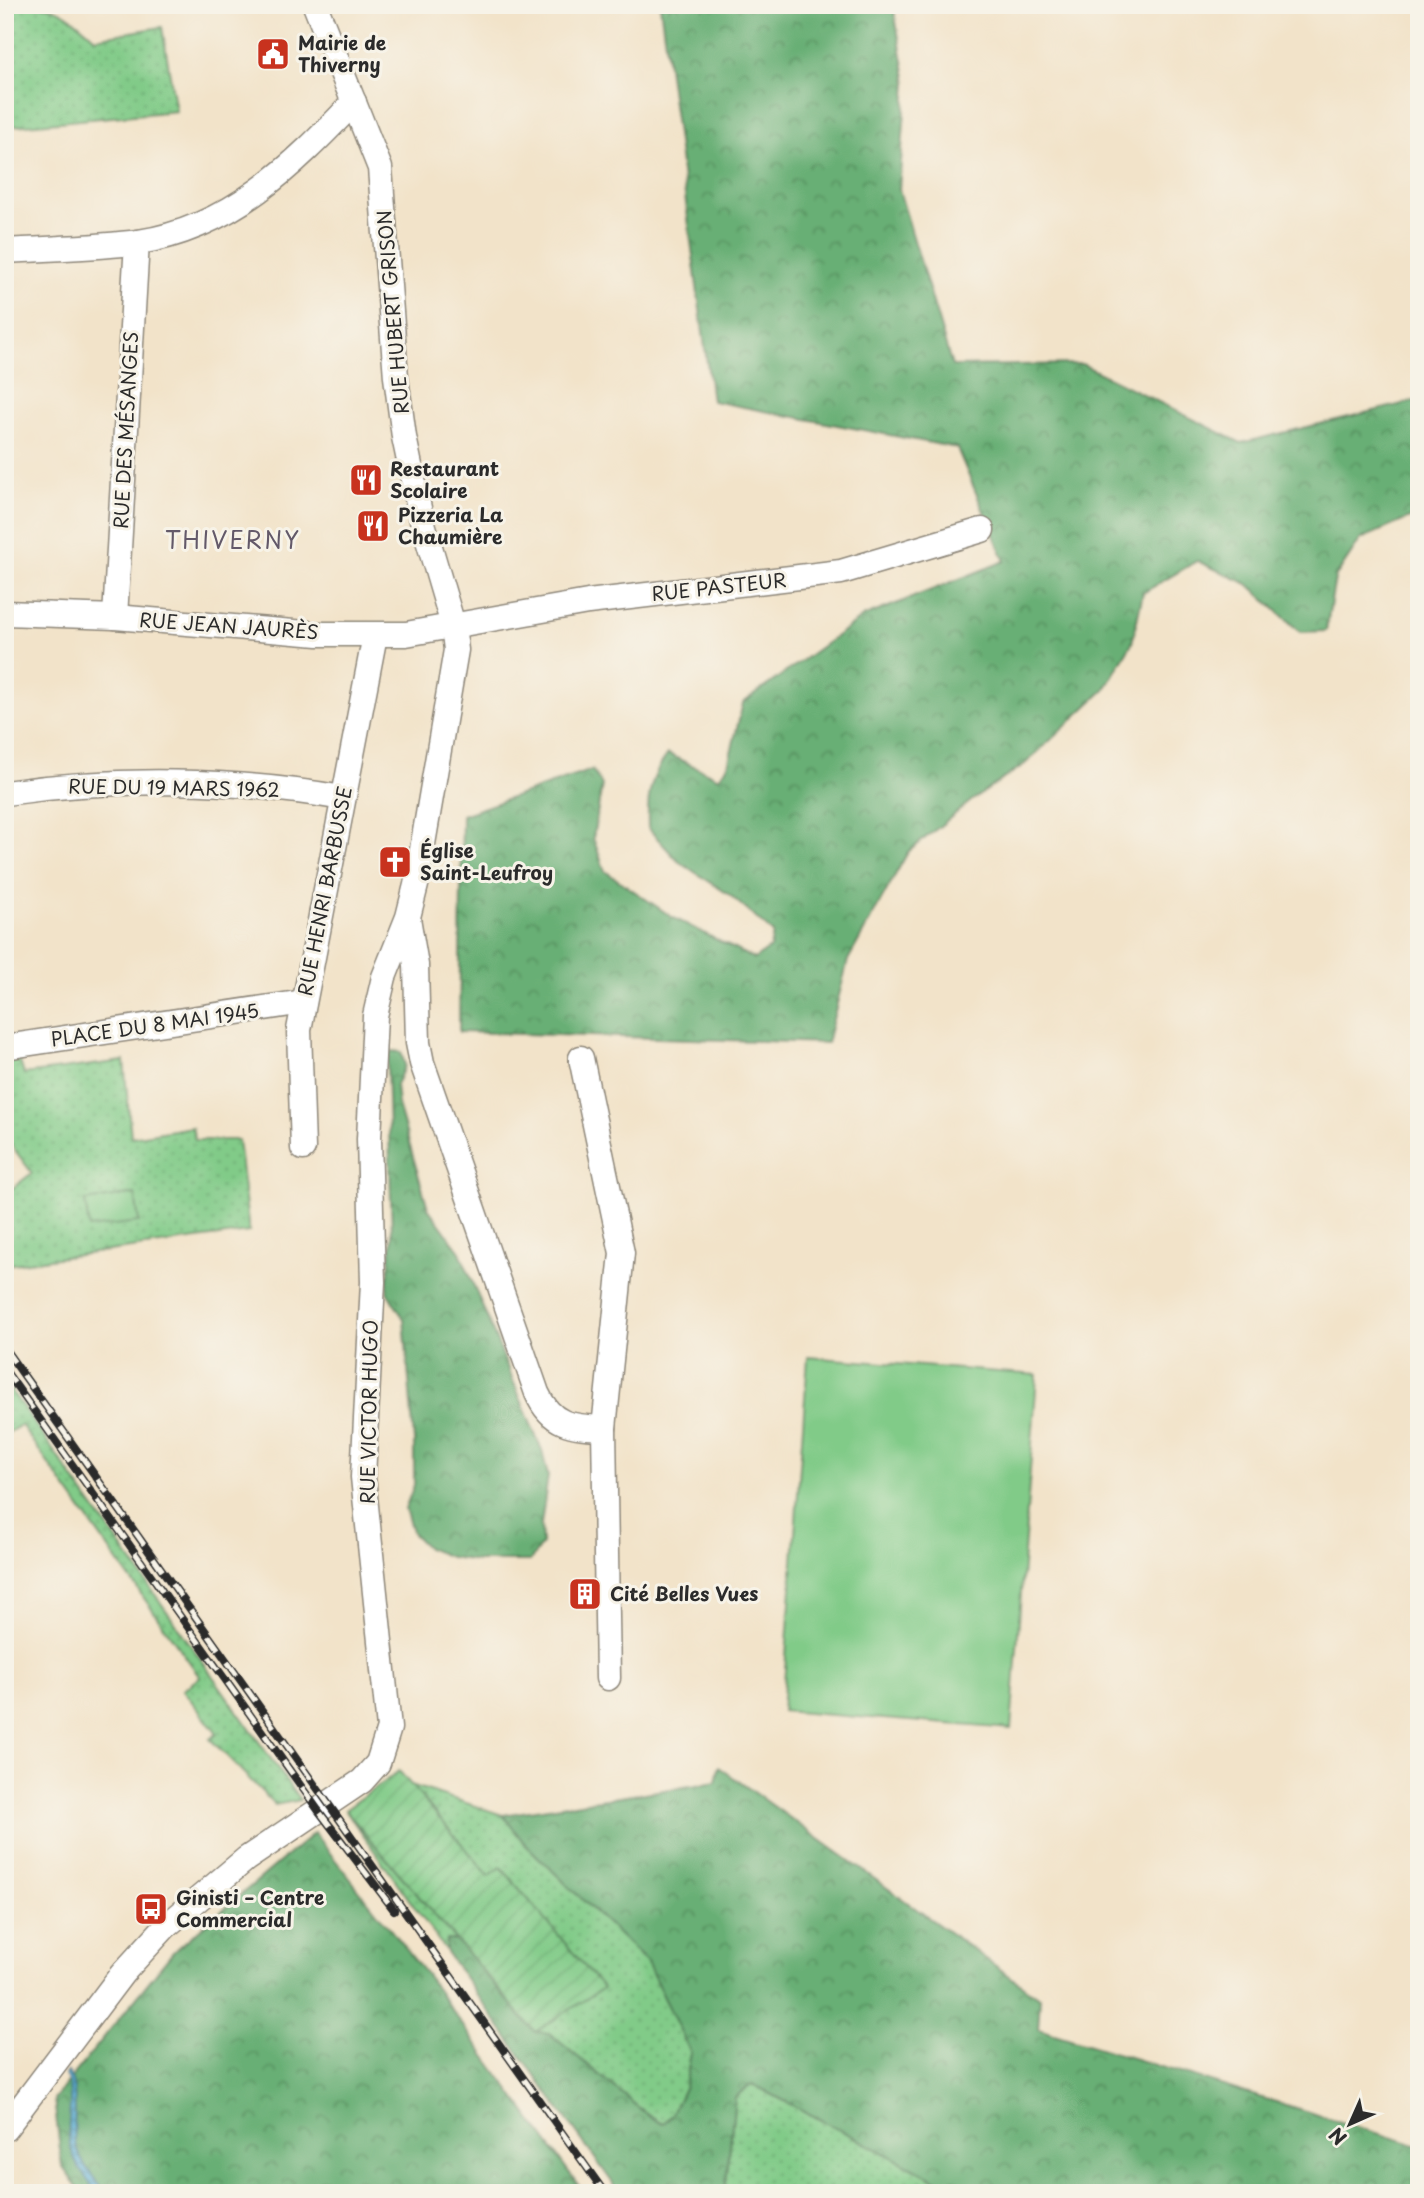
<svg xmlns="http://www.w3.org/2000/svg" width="1424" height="2198" font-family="'Playpen Sans',sans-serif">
  <defs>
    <pattern id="grass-dots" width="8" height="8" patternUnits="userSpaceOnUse" patternTransform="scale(1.75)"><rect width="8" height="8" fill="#81cb88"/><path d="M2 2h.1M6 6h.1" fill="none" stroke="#70ae76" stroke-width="1.8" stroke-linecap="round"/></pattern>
    <pattern id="forest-crowns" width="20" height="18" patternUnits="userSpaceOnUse" patternTransform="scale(1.75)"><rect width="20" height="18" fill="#68af74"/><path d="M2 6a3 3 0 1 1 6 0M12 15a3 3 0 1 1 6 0" fill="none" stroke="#568f5f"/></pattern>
    <pattern id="garden-furrows" width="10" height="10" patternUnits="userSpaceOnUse" patternTransform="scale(1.75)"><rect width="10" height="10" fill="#81cb88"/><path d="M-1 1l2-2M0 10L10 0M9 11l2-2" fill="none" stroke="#70ae76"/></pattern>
    <pattern id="water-rules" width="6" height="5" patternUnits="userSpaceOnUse" patternTransform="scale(1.75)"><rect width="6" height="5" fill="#5db4da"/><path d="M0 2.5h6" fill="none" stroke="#4d93b1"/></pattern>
  </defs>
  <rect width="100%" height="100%" fill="#f7f3e8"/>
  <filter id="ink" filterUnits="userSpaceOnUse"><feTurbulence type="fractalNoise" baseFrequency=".0143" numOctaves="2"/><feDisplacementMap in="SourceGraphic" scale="14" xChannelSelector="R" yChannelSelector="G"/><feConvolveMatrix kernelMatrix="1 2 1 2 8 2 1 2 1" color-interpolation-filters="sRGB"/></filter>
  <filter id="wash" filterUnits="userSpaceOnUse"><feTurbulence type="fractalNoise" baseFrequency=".00686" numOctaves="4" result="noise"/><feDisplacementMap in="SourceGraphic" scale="28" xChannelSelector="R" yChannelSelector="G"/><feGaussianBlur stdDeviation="1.57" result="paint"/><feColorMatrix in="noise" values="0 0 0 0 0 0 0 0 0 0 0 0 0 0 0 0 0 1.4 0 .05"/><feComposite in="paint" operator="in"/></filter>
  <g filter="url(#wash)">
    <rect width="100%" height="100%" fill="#f2e3c9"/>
    <g fill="url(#grass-dots)" stroke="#567b5a" stroke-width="2">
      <path d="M5 5C55 5 57 4 95 38L162 27 176 111 5 127Z"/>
      <polygon points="19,1059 24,1074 124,1061 131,1137 192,1127 195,1140 238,1140 249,1232 5,1265 5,1194 32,1173 5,1137 5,1060"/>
      <polygon points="5,1382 300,1800 275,1805 210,1739 217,1734 183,1690 200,1677 21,1425 6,1434"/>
      <polygon points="411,1785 503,1815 525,1844 647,1962 691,2053 685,2086 672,2114 663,2125 535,2032 602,1988 501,1867 490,1877"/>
      <polygon points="345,1810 456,1940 446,1951"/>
      <polygon points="752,2084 961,2193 725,2193 735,2097"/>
    </g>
    <g fill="url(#forest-crowns)" stroke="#4a6d50" stroke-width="2">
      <path d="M660 5H893L907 83 899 190 952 366 1082 364 1241 443 1419 400V514L1361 539 1335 578 1326 631 1300 632 1248 584 1197 561 1143 593 1132 643 1105 689 1025 764 971 801 908 852 848 960 827 1043 459 1032 462 815 592 770 602 785 593 838 605 871 672 917 754 959 770 948 773 933 731 896 678 861 648 828C647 799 649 778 668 754L719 778 728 765 743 703 863 617 1005 561 957 448 712 401Z"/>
      <polygon points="391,1051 401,1052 405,1065 396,1085 398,1105 428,1208 460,1252 542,1451 548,1476 541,1524 542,1544 530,1561 478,1561 450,1557 427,1548 413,1534 405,1509 414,1485 414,1441 404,1319 387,1292 392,1236 387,1063"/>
      <polygon points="719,1767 1040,1998 1038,2029 1419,2146 1419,2193 961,2193 752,2084 735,2097 725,2193 620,2193 446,1952 446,1940 456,1940 535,2032 549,2033 651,2118 663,2124 672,2114 685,2086 691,2053 647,1962 525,1844 503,1815 716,1782"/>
      <polygon points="314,1833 425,1973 584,2193 82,2193 62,2166 54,2099 173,1952"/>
    </g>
    <g fill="#81cb88" stroke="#567b5a" stroke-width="2">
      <polygon points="135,1194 139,1222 89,1228 85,1201"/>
      <polygon points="808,1357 1037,1375 1011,1729 782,1711"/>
    </g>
    <polygon fill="url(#garden-furrows)" stroke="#567b5a" stroke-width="2" points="399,1771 489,1876 501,1867 603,1988 535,2032 345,1810"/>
    <path fill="url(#water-rules)" stroke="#447082" stroke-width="2" d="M68 2072C80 2093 72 2119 75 2142 78 2161 94 2177 106 2193H97C84 2176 71 2159 69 2137 67 2118 75 2092 65 2075Z"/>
  </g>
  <g filter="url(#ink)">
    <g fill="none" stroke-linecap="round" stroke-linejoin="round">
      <defs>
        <g id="minor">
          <path d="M5 251C49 248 95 248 139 242 231 228 293 166 354 102"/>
          <polyline points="5,613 115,617 318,634 406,634 588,602 841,572 982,530"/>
          <polyline points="115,617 137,242"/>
          <path d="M5 793C116 777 233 779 343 798"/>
          <path d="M408 918 416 965 418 1043 422 1063 537 1393C551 1425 571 1427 604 1428"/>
          <polyline points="5,1047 304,1002"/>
          <polyline points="581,1058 622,1253 604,1428 608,1678"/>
          <polyline points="303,1148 299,1030 375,635"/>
          <polyline points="5,2129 122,1974 165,1927 246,1859 362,1781 378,1763 389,1728 363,1477 373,1282 369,1139 375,1016 384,977 408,917 416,885 456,650 453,625 420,513 404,437 396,377 380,168 315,5"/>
        </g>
      </defs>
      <use href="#minor" stroke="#8e877a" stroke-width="27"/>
      <use href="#minor" stroke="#fff" stroke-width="24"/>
      <defs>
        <g id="rail">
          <polyline points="5,1349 605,2193"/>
          <polyline points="5,1370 318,1810 394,1910"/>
        </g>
      </defs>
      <use href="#rail" stroke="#2b2b2b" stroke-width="8"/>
      <use href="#rail" stroke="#f7f3e8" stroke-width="5" stroke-dasharray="16" stroke-linecap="butt"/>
    </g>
  </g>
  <defs>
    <symbol id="civic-square" viewBox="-11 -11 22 22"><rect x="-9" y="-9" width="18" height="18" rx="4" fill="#c8321e" stroke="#f7f3e8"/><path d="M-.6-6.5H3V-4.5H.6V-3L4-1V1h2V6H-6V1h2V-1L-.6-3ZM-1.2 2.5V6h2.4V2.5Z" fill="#fff"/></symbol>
    <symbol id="restaurant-square" viewBox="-11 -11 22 22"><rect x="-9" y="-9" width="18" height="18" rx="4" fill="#c8321e" stroke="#f7f3e8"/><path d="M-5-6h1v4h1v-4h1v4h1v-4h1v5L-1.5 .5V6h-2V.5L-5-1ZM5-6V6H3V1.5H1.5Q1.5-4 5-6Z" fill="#fff"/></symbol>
    <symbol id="church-square" viewBox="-11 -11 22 22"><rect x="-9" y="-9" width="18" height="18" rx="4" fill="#c8321e" stroke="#f7f3e8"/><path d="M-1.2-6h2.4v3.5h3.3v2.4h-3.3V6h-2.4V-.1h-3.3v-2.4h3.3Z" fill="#fff"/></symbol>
    <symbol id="building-square" viewBox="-11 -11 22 22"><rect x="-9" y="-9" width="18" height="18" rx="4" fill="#c8321e" stroke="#f7f3e8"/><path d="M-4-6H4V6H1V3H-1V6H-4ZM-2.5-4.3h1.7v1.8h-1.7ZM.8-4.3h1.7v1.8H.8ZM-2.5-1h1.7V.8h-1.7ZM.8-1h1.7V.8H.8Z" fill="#fff"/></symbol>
    <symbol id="bus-square" viewBox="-11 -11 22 22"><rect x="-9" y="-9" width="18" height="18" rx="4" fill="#c8321e" stroke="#f7f3e8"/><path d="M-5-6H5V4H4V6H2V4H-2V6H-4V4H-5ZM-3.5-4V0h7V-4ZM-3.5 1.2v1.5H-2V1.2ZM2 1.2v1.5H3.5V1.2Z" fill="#fff"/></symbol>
  </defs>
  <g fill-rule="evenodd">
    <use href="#civic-square" x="254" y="35" width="38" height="38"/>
    <use href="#restaurant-square" x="347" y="461" width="38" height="38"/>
    <use href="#restaurant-square" x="354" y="507" width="38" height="38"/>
    <use href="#church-square" x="376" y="843" width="38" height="38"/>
    <use href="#building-square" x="566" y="1575" width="38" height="38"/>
    <use href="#bus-square" x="132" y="1890" width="38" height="38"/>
  </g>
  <g text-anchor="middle" stroke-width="6" stroke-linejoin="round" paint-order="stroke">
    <g font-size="19" font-weight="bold" fill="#2b2b2b" stroke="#f7f3e8" text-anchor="start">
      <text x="298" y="50">Mairie de<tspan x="298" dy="22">Thiverny</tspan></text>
      <text x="390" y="476">Restaurant<tspan x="390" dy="22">Scolaire</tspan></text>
      <text x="398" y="522">Pizzeria La<tspan x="398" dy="22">Chaumière</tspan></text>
      <text x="420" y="858">Église<tspan x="420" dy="22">Saint-Leufroy</tspan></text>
      <text x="610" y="1601">Cité Belles Vues</text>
      <text x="176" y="1905">Ginisti – Centre<tspan x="176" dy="22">Commercial</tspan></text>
    </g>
    <g font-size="19" fill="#2b2b2b" stroke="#f7f3e8">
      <text transform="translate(393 312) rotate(-95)" y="7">RUE HUBERT GRISON</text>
      <text transform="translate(126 430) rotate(-87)" y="7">RUE DES MÉSANGES</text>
      <text transform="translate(719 587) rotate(-6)" y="7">RUE PASTEUR</text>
      <text transform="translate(229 626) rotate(4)" y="7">RUE JEAN JAURÈS</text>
      <text transform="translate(174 788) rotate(1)" y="7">RUE DU 19 MARS 1962</text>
      <text transform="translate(325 891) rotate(-79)" y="7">RUE HENRI BARBUSSE</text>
      <text transform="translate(155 1025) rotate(-8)" y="7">PLACE DU 8 MAI 1945</text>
      <text transform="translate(369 1412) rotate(-89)" y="7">RUE VICTOR HUGO</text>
    </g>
    <g font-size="23" letter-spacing="2" fill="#635969" stroke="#f7f3e8">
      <text x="233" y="549">THIVERNY</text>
    </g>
  </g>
  <rect width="1424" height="2198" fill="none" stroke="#f7f3e8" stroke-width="28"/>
  <g transform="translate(1350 2124) rotate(225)" stroke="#f7f3e8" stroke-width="5" paint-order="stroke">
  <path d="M0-5L12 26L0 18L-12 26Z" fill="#2b2b2b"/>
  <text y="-10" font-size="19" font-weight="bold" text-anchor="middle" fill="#2b2b2b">N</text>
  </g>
</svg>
